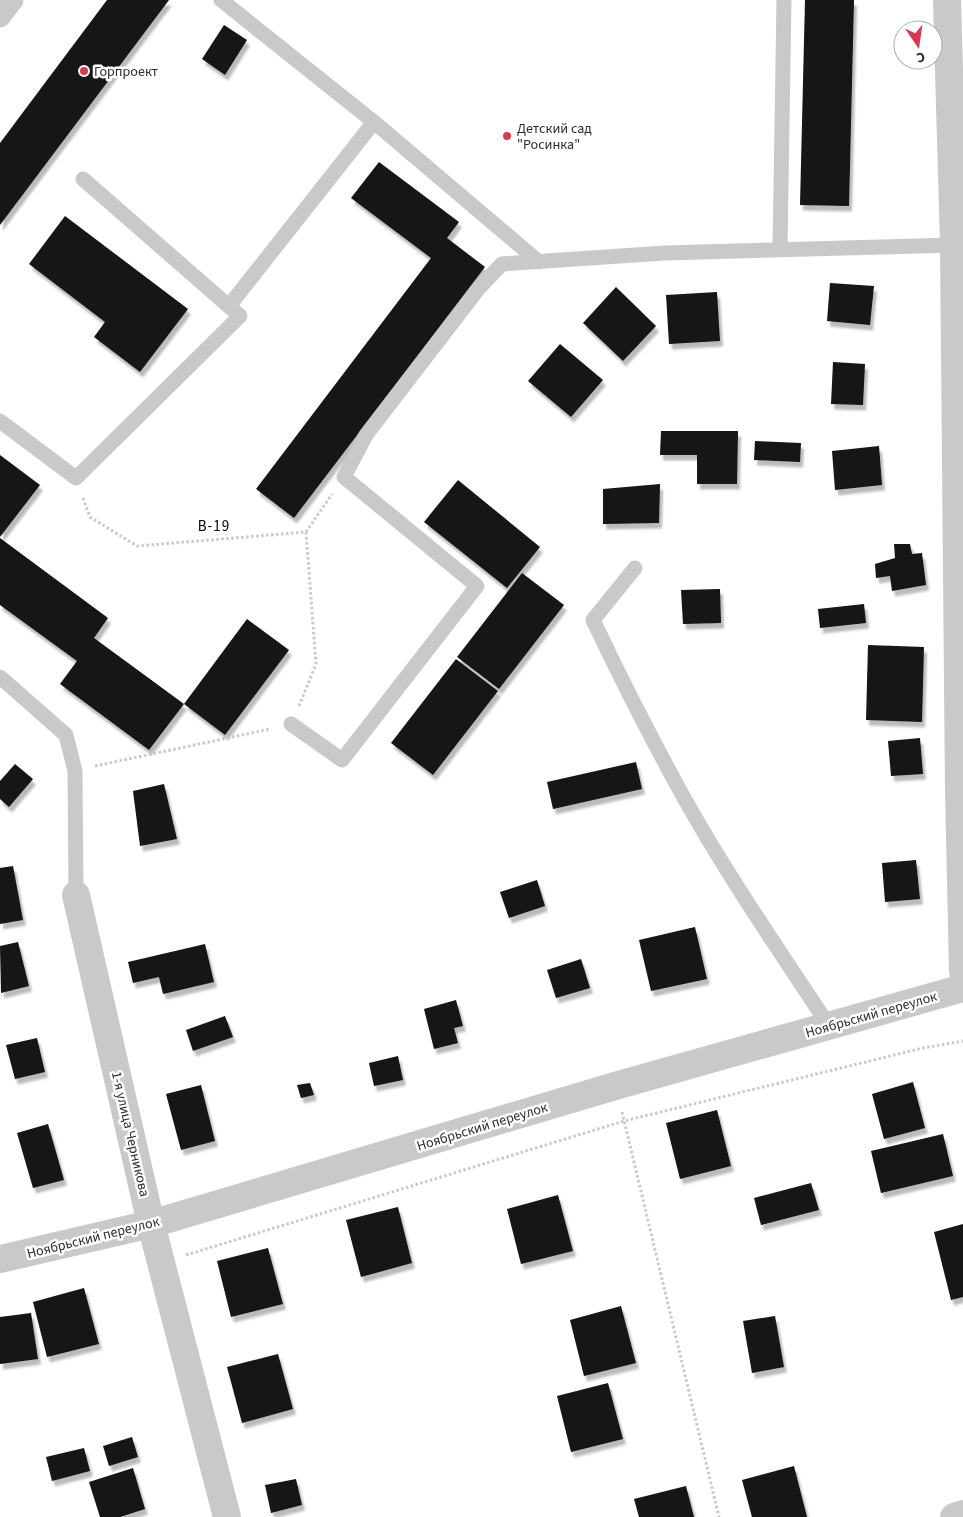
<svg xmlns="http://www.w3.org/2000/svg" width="963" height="1517" font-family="'Source Sans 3',sans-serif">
  <defs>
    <filter id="shadow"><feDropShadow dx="3" dy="5.5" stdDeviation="1" flood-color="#0004"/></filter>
  </defs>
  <rect width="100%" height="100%" fill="#fff"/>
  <g fill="#131313" filter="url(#shadow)">
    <polygon points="107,0 169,0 0,225 0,143"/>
    <polygon points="805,0 854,0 849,206 800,205"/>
    <polygon points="224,25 247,40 225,75 202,59"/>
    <polygon points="379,162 459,222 447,238 485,267 294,518 256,489 431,258 351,198"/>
    <polygon points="65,216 188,309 140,372 94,337 105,322 29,264"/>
    <polygon points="830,283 874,286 870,325 827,321"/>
    <polygon points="616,287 656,326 623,361 583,323"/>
    <polygon points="717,292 720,341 669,344 666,295"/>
    <polygon points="560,344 603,380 571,417 528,381"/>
    <polygon points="833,362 865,364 863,405 831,404"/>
    <polygon points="661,431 738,431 737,484 697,484 697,455 660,455"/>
    <polygon points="755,441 801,443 800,462 754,460"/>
    <polygon points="879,446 882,485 835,490 832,451"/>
    <polygon points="0,455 40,485 0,537"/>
    <polygon points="458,480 540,547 507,588 424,522"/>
    <polygon points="660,484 659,523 603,524 603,489"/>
    <polygon points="0,538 108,618 94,638 184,704 149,750 60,684 77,661 0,605"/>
    <polygon points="894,544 910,544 912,554 922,553 926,585 892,591 890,576 876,578 875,564 895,558"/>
    <polygon points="522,573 564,605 499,689 457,657"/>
    <polygon points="720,589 721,623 683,624 681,590"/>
    <polygon points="864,604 866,623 820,628 818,609"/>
    <polygon points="247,619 289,650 225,735 184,704"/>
    <polygon points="868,645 924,647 922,722 866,720"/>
    <polygon points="456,659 498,691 433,775 391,743"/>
    <polygon points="920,738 923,774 891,776 888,741"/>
    <polygon points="636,762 642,789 553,809 547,782"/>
    <polygon points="15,764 33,779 9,807 0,799 0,781"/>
    <polygon points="164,784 177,839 140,846 133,791"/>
    <polygon points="916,860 920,899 885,902 882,863"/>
    <polygon points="13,866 23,920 0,924 0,868"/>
    <polygon points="537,880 545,906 509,918 500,892"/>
    <polygon points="695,927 707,979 651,991 639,940"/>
    <polygon points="18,942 29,986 1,993 0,946"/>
    <polygon points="205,944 214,982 163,994 159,977 133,983 128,962"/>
    <polygon points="581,959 590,988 556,998 547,970"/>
    <polygon points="456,1000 463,1026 454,1028 458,1043 434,1049 424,1009"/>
    <polygon points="225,1016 233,1037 193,1051 186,1030"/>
    <polygon points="37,1038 45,1072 15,1079 6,1045"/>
    <polygon points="398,1056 403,1080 374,1086 369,1063"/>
    <polygon points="913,1082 925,1128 884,1139 872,1094"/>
    <polygon points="310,1083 314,1095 301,1098 297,1085"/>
    <polygon points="201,1085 215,1141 181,1150 166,1094"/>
    <polygon points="717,1110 731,1166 680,1179 666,1123"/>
    <polygon points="48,1124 64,1180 33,1188 17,1133"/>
    <polygon points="943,1134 953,1176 881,1193 871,1151"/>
    <polygon points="811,1183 819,1210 761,1225 754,1198"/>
    <polygon points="558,1195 573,1251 521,1264 507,1209"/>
    <polygon points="398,1207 412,1263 361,1277 346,1220"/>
    <polygon points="963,1224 963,1297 951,1300 934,1232"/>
    <polygon points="268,1248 283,1304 231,1317 217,1261"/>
    <polygon points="84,1288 99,1344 47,1357 33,1302"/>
    <polygon points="621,1306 636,1363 584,1376 570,1320"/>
    <polygon points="31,1313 38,1359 0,1364 0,1317"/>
    <polygon points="775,1316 784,1367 752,1373 743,1321"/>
    <polygon points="278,1354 293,1409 242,1423 227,1367"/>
    <polygon points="608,1383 623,1439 571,1452 557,1396"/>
    <polygon points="132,1437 138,1457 109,1466 103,1446"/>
    <polygon points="84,1448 90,1471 52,1481 46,1457"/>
    <polygon points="794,1466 807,1517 752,1517 742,1480"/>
    <polygon points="133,1468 145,1509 120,1517 100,1517 89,1482"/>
    <polygon points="296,1479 302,1505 271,1513 265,1485"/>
    <polygon points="686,1486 694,1517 639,1517 634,1499"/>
  </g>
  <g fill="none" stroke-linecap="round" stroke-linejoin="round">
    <g stroke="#c9c9c9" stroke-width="3" stroke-dasharray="2.5 2.5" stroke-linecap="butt">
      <polyline points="83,498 90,517 137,546 306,532 332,494"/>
      <polyline points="299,706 316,664 306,532"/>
      <polyline points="95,766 270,729"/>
      <polyline points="622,1112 719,1517"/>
      <polyline points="186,1255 624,1121 923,1048 963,1041"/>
    </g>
    <g stroke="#c9c9c9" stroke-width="15">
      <polyline points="221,0 374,122"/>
      <polyline points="780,249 784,0"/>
      <polyline points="229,306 374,122 539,262"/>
      <polyline points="0,421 76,478 240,316 83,179"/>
      <path d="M635 568 593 620C621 679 651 738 683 796 727 875 779 950 829 1026"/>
      <polyline points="0,677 66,735 75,771 76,895"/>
      <polyline points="291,724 342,760 477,586 344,477 366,435 479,288 502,264 665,253 954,245"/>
    </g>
    <polyline stroke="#c9c9c9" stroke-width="21" points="0,17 13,0"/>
    <g stroke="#c9c9c9" stroke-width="28">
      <polyline points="947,0 954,245 959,791 963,971"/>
      <polyline points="76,895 151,1224 227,1517"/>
      <polyline points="0,1259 151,1224 615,1086 963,988"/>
      <polyline points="954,1517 963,1514"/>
    </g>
  </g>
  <g fill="#d93753" stroke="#fff" stroke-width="2">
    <circle cx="84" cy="71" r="5"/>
    <circle cx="507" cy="136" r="5"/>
  </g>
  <g text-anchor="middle" stroke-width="5" stroke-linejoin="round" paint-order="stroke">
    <g font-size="14" fill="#2c2c2c" stroke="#fff" text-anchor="start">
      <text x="94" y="76">Горпроект</text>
      <text x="517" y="133">Детский сад<tspan x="517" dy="16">"Росинка"</tspan></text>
    </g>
    <g font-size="14" fill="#2c2c2c" stroke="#fff">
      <text transform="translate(871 1014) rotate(-16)" y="5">Ноябрьский переулок</text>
      <text transform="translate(482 1126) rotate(-17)" y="5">Ноябрьский переулок</text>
      <text transform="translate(131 1134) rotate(77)" y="5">1-я улица Черникова</text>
      <text transform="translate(93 1237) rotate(-14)" y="5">Ноябрьский переулок</text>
    </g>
    <g font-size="15" letter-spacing="1" fill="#000" stroke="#fff">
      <text x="214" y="531">В-19</text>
    </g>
  </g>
  <g transform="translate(918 45) rotate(167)"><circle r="24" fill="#ffffff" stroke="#ababab"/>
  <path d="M0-4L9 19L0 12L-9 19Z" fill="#d93753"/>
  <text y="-8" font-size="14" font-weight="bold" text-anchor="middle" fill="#2c2c2c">С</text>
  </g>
</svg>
